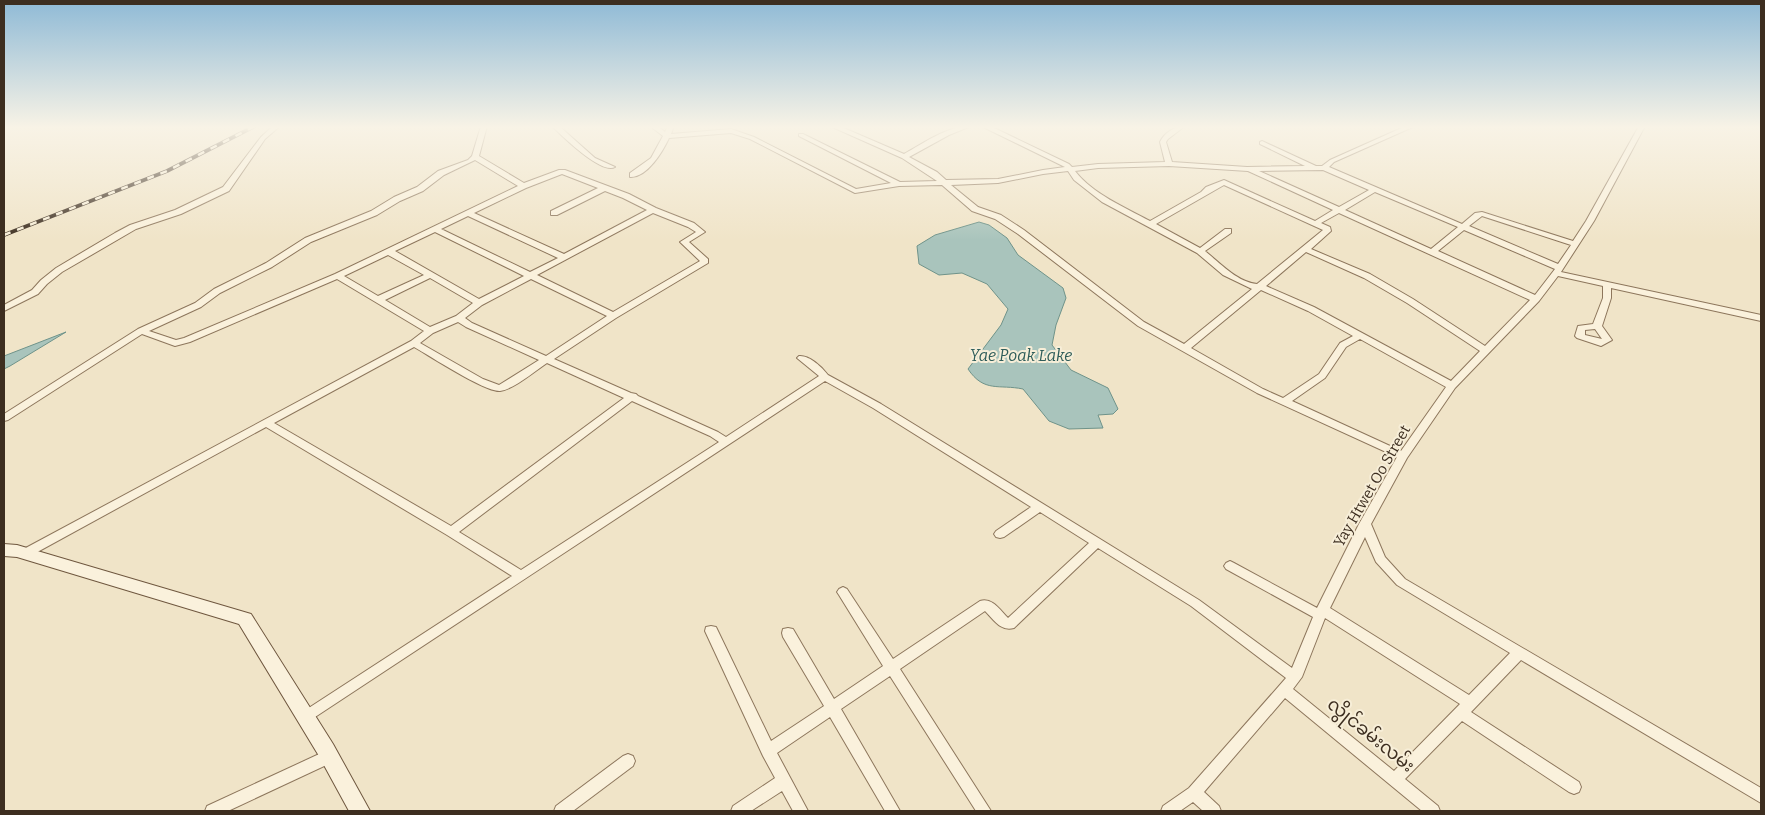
<svg xmlns="http://www.w3.org/2000/svg" width="1765" height="815" font-family="Bitter,'Noto Sans Myanmar',serif">
  <rect width="100%" height="100%" fill="#f0e4c8"/>
  <g fill="#a9c4bc" stroke="#6f938a">
    <path d="M979 222 989 225 1007 238 1018 255 1063 288 1066 298 1056 325 1052 345 1071 370 1108 388 1118 409 1113 414 1098 415 1103 428 1069 429 1049 421 1023 389C999 384 984 393 968 369L1001 325 1008 309 987 284 962 273 939 275 919 264 917 246 935 235Z"/>
    <polygon points="66,332 10,366 4,369 4,356"/>
  </g>
  <g fill="none" stroke-linecap="round" stroke-linejoin="round">
    <defs>
      <g id="street">
        <polygon points="273,126 280,126 265,139 229,191 181,214 136,229 62,272 47,284 38,294 4,311 4,305 32,290 41,280 56,268 115,233 130,225 175,210 223,187 261,137"/>
        <path d="M481 126H487L479 156 524 183 559 170H565L629 194 656 208 694 223 705 232 689 242 708 259V263L616 318 554 359 631 393 636 394 638 396 718 432 726 437 819 376 797 358 799 356C809 355 822 367 828 375L881 404 1199 600 1292 668 1313 617 1226 569 1224 566 1226 563 1230 561 1234 563 1317 608 1359 524 1397 457 1257 393 1138 326 1018 234 995 219 972 211 942 185 899 186 855 193 750 139 731 133 669 138C663 151 647 178 630 177V173L651 158 663 136 650 126H658L665 132 668 126H674L671 134 731 129 754 137 856 189 891 183 799 136V134H803L900 182 937 181 902 158 830 126H839L904 154C924 143 947 126 971 126L949 135 909 157 937 172 946 180 998 179 1043 170 1065 167 981 126H990L1069 164 1072 167 1098 164 1165 162 1160 142C1164 133 1175 126 1185 126L1168 139 1166 142 1172 162 1247 167 1305 166 1260 144V142L1262 141 1316 166H1322L1330 160 1406 126H1415L1334 162 1329 167 1462 224 1475 213 1482 212 1573 241 1586 221 1639 126H1645L1594 221 1561 272 1761 315V321L1611 288V298L1602 326 1612 340 1601 346 1577 338 1575 336 1578 326 1593 324 1603 298V286L1558 276 1539 301 1455 388 1407 458 1371 524 1385 557 1405 579 1761 788V803L1521 660 1471 712 1579 782 1581 787 1579 792 1574 794 1569 792 1462 721 1405 779 1438 806 1440 811H1422L1285 698 1204 792 1219 806 1221 811H1203L1193 802 1180 811H1161L1163 806 1189 788 1286 678 1191 606 1098 548 1014 628C1001 632 994 620 985 611L900 669 991 811H976L890 676 841 709 900 811H885L830 717 777 753 808 811H793L782 791 751 811H731L733 806 775 778 763 756 705 631 706 627 711 626 716 627 771 741 824 706 783 637 782 633 783 629 788 628 793 629 834 699 883 666 839 595 837 592 839 589 843 587 847 589 893 659 980 601C992 597 1000 610 1008 618L1089 543 1040 512 1004 537 1000 538 996 537 994 534 996 531 1031 507 873 408 825 381 306 723 301 721 299 717 301 713 512 576 447 535 266 427 30 556 26 557 22 556 20 553 22 550 411 341 424 331 337 279 190 342 175 346 142 334 8 420 4 421V414L138 329 195 303 214 289 266 263 305 238 371 211 394 197 417 187 438 171 468 160 472 156ZM475 160 518 186 335 274 184 338 176 340 149 331 201 307 220 293 272 267 311 242 377 215 400 201 423 191 444 175ZM1169 166 1248 171 1333 210 1315 221 1224 180 1206 187 1201 192 1150 221C1124 207 1093 194 1075 171L1098 168ZM1323 170 1369 190 1339 207 1259 171ZM1068 171 1074 180 1102 202 1197 253 1223 275 1252 289 1184 344 1144 322 1024 230 1001 215 978 207 951 185 998 183 1043 174ZM562 174 598 188 551 211V215H557L605 191 623 198 647 210 564 254 474 213 526 188ZM1224 185 1323 230 1257 284C1237 282 1220 263 1205 251L1231 233V229H1225L1200 248 1156 224ZM1375 192 1458 227 1431 249 1345 210ZM653 213 688 227 696 232 680 242 700 261 613 312 537 275ZM1339 213 1530 300 1485 346 1413 299 1370 274 1311 249 1331 231 1330 227 1321 223ZM468 216 558 258 530 272 441 229ZM1482 216 1571 245 1558 264 1469 226ZM1464 230 1555 269 1535 295 1438 251ZM435 232 524 276 479 299 395 251ZM1306 252 1364 278 1407 303 1480 351 1451 381 1314 307 1266 286ZM388 255 424 275 378 296 344 276ZM430 278 473 303 456 316 430 327 385 300ZM531 279 607 316 546 356 472 323 465 318 482 305ZM1261 290 1308 311 1353 336 1340 343 1319 374 1283 398 1263 389 1191 348ZM458 322 466 327 539 360 499 385 483 379 420 343 433 333ZM1595 329 1602 339 1585 335V330ZM1360 339 1446 387 1401 451 1292 401 1325 378 1346 347ZM414 347C430 356 485 392 500 391 514 389 535 371 547 363L624 398 451 526 274 423ZM632 401 710 436 719 442 521 570 459 532ZM1365 537 1376 562 1397 585 1510 653 1469 695 1330 608ZM1325 618 1460 704 1394 771 1293 689 1302 677Z"/>
        <path d="M552 126H559L595 158 615 167C602 175 562 136 552 126Z"/>
        <polygon points="330,749 335,751 337,756 335,761 228,811 205,811 207,806"/>
        <polygon points="628,754 633,756 635,761 633,766 573,811 554,811 556,806 623,756"/>
      </g>
      <polygon id="secondary" points="4,544 17,545 251,614 333,744 370,811 349,811 319,756 239,624 17,557 4,556"/>
    </defs>
    <use href="#street" stroke="#8d765c" stroke-width="2"/>
    <use href="#secondary" stroke="#6f573f" stroke-width="2"/>
    <use href="#street" fill="#faf1dc" fill-rule="evenodd"/>
    <use href="#secondary" fill="#faf1dc" fill-rule="evenodd"/>
    <defs>
      <polyline id="rail" points="4,235 167,171 255,126"/>
    </defs>
    <use href="#rail" stroke="#3d2e20" stroke-width="4"/>
    <use href="#rail" stroke="#f7eed8" stroke-width="2.5" stroke-dasharray="7" stroke-linecap="butt"/>
  </g>
  <linearGradient id="sky" x2="0" y2="1"><stop stop-color="#8fbad6"/><stop offset="0.53" stop-color="#f8f3e6"/><stop offset="1" stop-color="#f8f3e6" stop-opacity="0"/></linearGradient>
  <rect width="1765" height="240" fill="url(#sky)"/>
  <g text-anchor="middle" stroke-width="4" stroke-linejoin="round" paint-order="stroke">
    <g font-size="15" fill="#3d2e20" stroke="#f7eed8">
      <text transform="translate(1372 486) rotate(-60)" y="5">Yay Htwet Oo Street</text>
    </g>
    <g font-size="16" font-style="italic" fill="#2f5d5a" stroke="#f7eed8">
      <text x="1021" y="361">Yae Poak Lake</text>
    </g>
    <g font-size="18" fill="#3d2e20" stroke="#f7eed8">
      <text transform="translate(1371 735) rotate(39)" y="6">လွိုင်ခမ်းလမ်း</text>
    </g>
  </g>
  <rect width="1765" height="815" fill="none" stroke="#3d2e20" stroke-width="10"/>
</svg>
